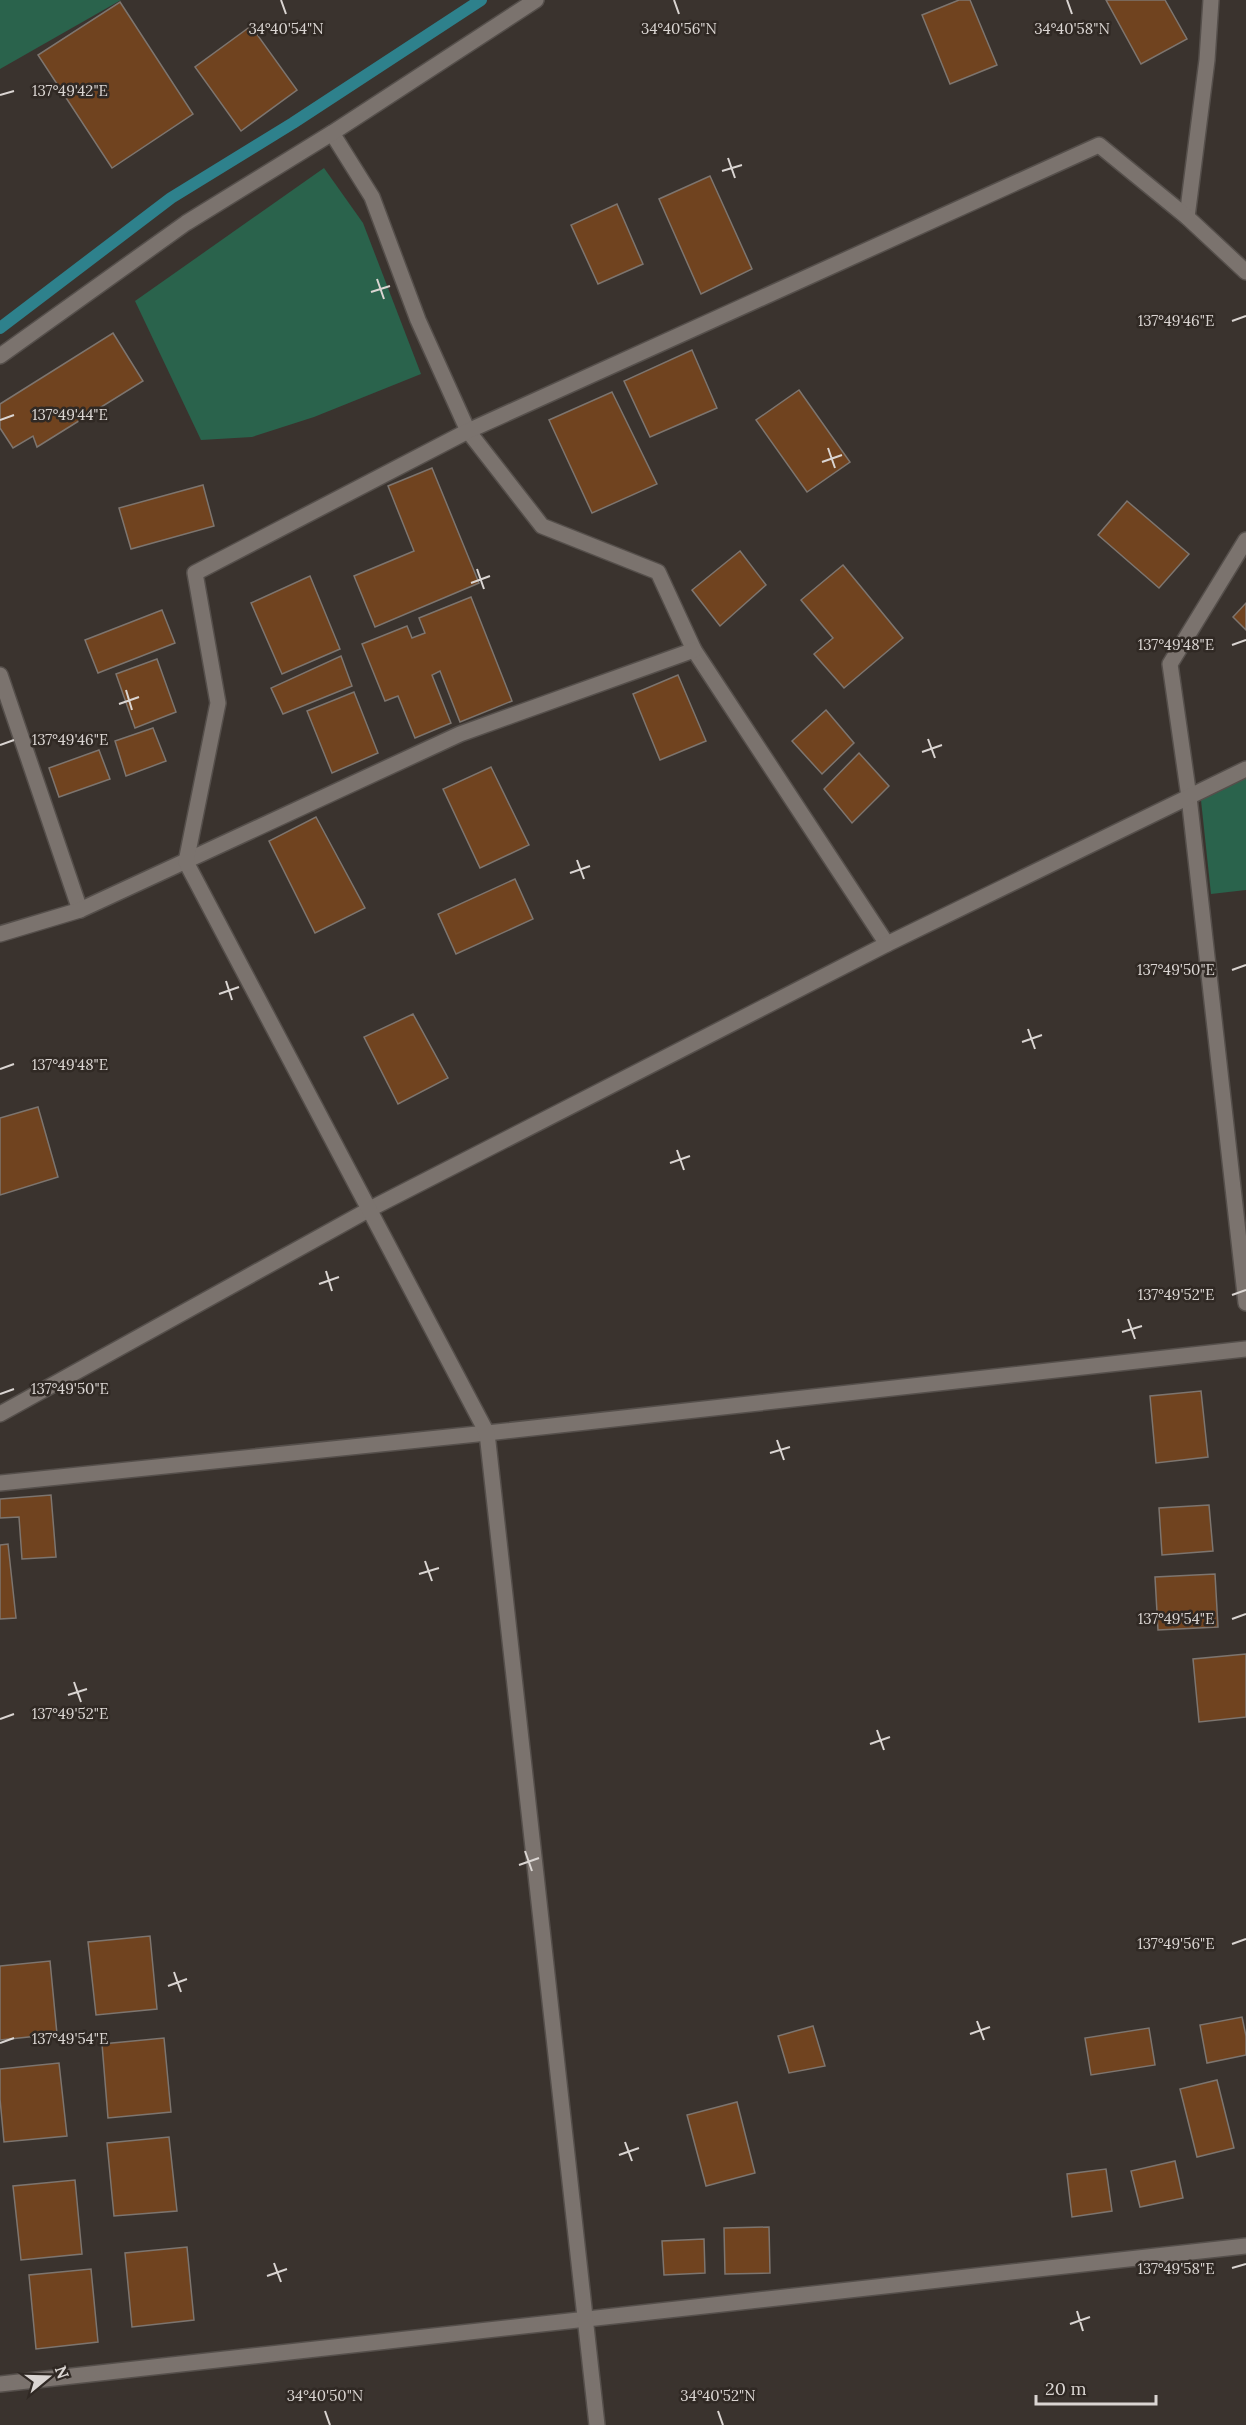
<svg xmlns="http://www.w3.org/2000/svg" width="1246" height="2425" font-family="Lora,serif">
  <rect width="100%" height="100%" fill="#3a332e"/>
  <g fill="#2a634c">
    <polygon points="0,0 121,0 0,69"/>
    <polygon points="324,168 363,223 421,374 314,417 252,437 201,440 135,301"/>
    <polygon points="1246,769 1246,890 1211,894 1200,791"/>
  </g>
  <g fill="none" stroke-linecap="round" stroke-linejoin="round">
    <polyline stroke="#2e818c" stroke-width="12" points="0,328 171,198 293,123 481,0"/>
  </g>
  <g fill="#70431f" stroke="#7d756f" stroke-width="1.5">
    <polygon points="959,0 970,0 997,65 950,84 922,15"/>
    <polygon points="1106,0 1165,0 1187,39 1141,64"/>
    <polygon points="120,2 193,114 112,168 38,55"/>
    <polygon points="251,26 297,90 241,131 195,67"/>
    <polygon points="710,176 752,269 701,294 659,199"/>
    <polygon points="617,204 643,264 598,284 571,225"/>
    <polygon points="113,333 143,381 37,447 33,436 13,448 0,428 0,404"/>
    <polygon points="692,350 717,408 650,437 624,381"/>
    <polygon points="799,390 850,462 807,492 756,420"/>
    <polygon points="612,392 657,484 592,513 549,420"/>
    <polygon points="432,468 479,583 375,627 354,576 414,551 388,486"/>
    <polygon points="203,485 214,526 131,549 119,508"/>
    <polygon points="1127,501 1189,554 1159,588 1098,535"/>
    <polygon points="740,551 766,585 720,626 692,590"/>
    <polygon points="843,565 903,638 844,688 814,654 833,638 801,600"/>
    <polygon points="310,576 340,649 282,674 251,603"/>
    <polygon points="471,597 512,701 460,722 440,671 432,675 451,723 415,738 398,696 385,701 362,644 407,626 412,638 425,633 419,618"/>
    <polygon points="1246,603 1246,630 1233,617"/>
    <polygon points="162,610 175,643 98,673 85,640"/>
    <polygon points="341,656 352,686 283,714 271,688"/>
    <polygon points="157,659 176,712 135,728 116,674"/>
    <polygon points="678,675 706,741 660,760 633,694"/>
    <polygon points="354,692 378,753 332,773 307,711"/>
    <polygon points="826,710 854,743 822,774 792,741"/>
    <polygon points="153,728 166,761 126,776 115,741"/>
    <polygon points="99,750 110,779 59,797 49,768"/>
    <polygon points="859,753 889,786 852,823 824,789"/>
    <polygon points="491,767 529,845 480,868 443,789"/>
    <polygon points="316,817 365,908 315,933 269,841"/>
    <polygon points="515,879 533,919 456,954 438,914"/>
    <polygon points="413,1014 448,1078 398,1104 364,1037"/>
    <polygon points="38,1107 58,1177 0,1195 0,1118"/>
    <polygon points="1201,1391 1208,1457 1156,1463 1150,1396"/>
    <polygon points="51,1495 56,1557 22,1559 19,1517 0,1518 0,1499"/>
    <polygon points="1209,1505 1213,1551 1162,1555 1159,1508"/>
    <polygon points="8,1544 16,1618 0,1619 0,1545"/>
    <polygon points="1215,1574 1218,1627 1158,1630 1155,1577"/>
    <polygon points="1246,1654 1246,1717 1199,1722 1193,1659"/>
    <polygon points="150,1936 157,2009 96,2015 88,1942"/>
    <polygon points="50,1961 57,2034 0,2040 0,1966"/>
    <polygon points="1242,2017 1246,2036 1246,2055 1207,2063 1200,2025"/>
    <polygon points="813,2026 825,2066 789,2073 778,2036"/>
    <polygon points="1149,2028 1155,2065 1091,2075 1085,2038"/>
    <polygon points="164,2038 171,2112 108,2118 102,2044"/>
    <polygon points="59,2063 67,2136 4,2142 0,2099 0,2069"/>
    <polygon points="1217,2080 1234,2148 1197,2157 1180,2089"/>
    <polygon points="737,2102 755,2173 706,2186 687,2115"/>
    <polygon points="169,2137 177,2211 114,2216 107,2143"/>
    <polygon points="1175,2161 1183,2198 1140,2207 1131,2171"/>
    <polygon points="1106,2169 1112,2211 1072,2217 1067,2174"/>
    <polygon points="75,2180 82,2254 21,2260 13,2186"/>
    <polygon points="769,2227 770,2273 725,2274 724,2228"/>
    <polygon points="704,2239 705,2273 664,2275 662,2241"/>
    <polygon points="187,2247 194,2320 132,2327 125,2253"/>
    <polygon points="91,2269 98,2342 36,2349 29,2275"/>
  </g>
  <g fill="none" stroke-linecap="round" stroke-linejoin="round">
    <defs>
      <g id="minor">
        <polyline points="332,133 372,197 418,320 468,431 542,526 658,572 694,650 887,944"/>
        <polyline points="1187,217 1207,60 1211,0"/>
        <polyline points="1246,540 1170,664 1189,797 1246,1303"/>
        <polyline points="0,675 80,910"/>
        <polyline points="0,934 80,910 460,734 694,650"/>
        <polyline points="0,1414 370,1209 887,944 1246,769"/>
        <polyline points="0,1483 487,1433 1246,1349"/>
        <polyline points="0,2384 1246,2246"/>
        <polyline points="597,2425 487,1433 186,862 218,703 195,573 468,431 1099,145 1187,217 1246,272"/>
      </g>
      <polyline id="tertiary" points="0,356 186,223 332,133 536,0"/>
    </defs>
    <use href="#minor" stroke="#554f4b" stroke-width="18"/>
    <use href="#tertiary" stroke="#554f4b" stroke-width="18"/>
    <use href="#minor" stroke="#7b736e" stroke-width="15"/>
    <use href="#tertiary" stroke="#7b736e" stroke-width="15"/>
  </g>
  <path fill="none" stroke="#dad5d2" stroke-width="2" d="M281 0 286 14M674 0 679 14M1067 0 1072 14M0 95 14 91M728 158 735 178M722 171 742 165M377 279 384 299M371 292 390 286M1232 321 1246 316M0 420 14 415M828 448 835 468M822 462 842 455M477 569 484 589M471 583 490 576M1232 645 1246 640M126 690 132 710M119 704 139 697M928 739 935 758M0 745 14 740M922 752 942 745M577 860 584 879M570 873 590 866M1232 970 1246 965M226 981 232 1000M219 994 239 987M1028 1029 1035 1049M1022 1042 1042 1035M0 1069 14 1064M677 1150 684 1170M670 1163 690 1156M326 1271 332 1291M319 1284 339 1277M1232 1295 1246 1290M1128 1319 1135 1339M1122 1332 1142 1326M0 1394 14 1389M777 1440 784 1460M770 1453 790 1447M425 1561 432 1581M419 1574 439 1568M1232 1619 1246 1614M74 1682 81 1702M68 1695 87 1689M0 1719 14 1714M877 1730 884 1750M870 1744 890 1737M525 1851 532 1871M519 1865 539 1858M1232 1944 1246 1939M174 1972 181 1992M168 1986 187 1979M977 2021 984 2040M970 2034 990 2027M0 2043 14 2038M625 2142 632 2161M619 2155 639 2148M274 2263 281 2282M1232 2268 1246 2264M267 2276 287 2269M1077 2311 1083 2331M1070 2324 1090 2317M325 2411 330 2425M718 2411 723 2425"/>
  <g font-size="15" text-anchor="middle" fill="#dad5d2" stroke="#302924" stroke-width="5" stroke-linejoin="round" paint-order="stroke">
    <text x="286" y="34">34°40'54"N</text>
    <text x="679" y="34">34°40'56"N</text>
    <text x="1072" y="34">34°40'58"N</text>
    <text x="70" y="96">137°49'42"E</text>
    <text x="1176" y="326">137°49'46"E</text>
    <text x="70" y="420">137°49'44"E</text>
    <text x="1176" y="650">137°49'48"E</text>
    <text x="70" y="745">137°49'46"E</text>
    <text x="1176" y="975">137°49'50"E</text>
    <text x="70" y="1070">137°49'48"E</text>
    <text x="1176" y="1300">137°49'52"E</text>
    <text x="70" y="1394">137°49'50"E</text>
    <text x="1176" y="1624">137°49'54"E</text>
    <text x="70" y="1719">137°49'52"E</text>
    <text x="1176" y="1949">137°49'56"E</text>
    <text x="70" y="2044">137°49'54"E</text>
    <text x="1176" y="2274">137°49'58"E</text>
    <text x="325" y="2401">34°40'50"N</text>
    <text x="718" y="2401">34°40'52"N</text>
  </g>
  <g transform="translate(48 2377) rotate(71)" stroke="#302924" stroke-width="4.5" paint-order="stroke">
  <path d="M0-4.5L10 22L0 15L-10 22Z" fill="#dad5d2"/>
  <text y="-9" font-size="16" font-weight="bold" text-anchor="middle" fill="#dad5d2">N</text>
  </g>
  <path d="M1036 2395v9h120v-9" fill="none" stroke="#dad5d2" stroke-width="3"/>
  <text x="1045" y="2395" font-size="18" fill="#dad5d2" stroke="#302924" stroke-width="4.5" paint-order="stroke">20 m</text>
</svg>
